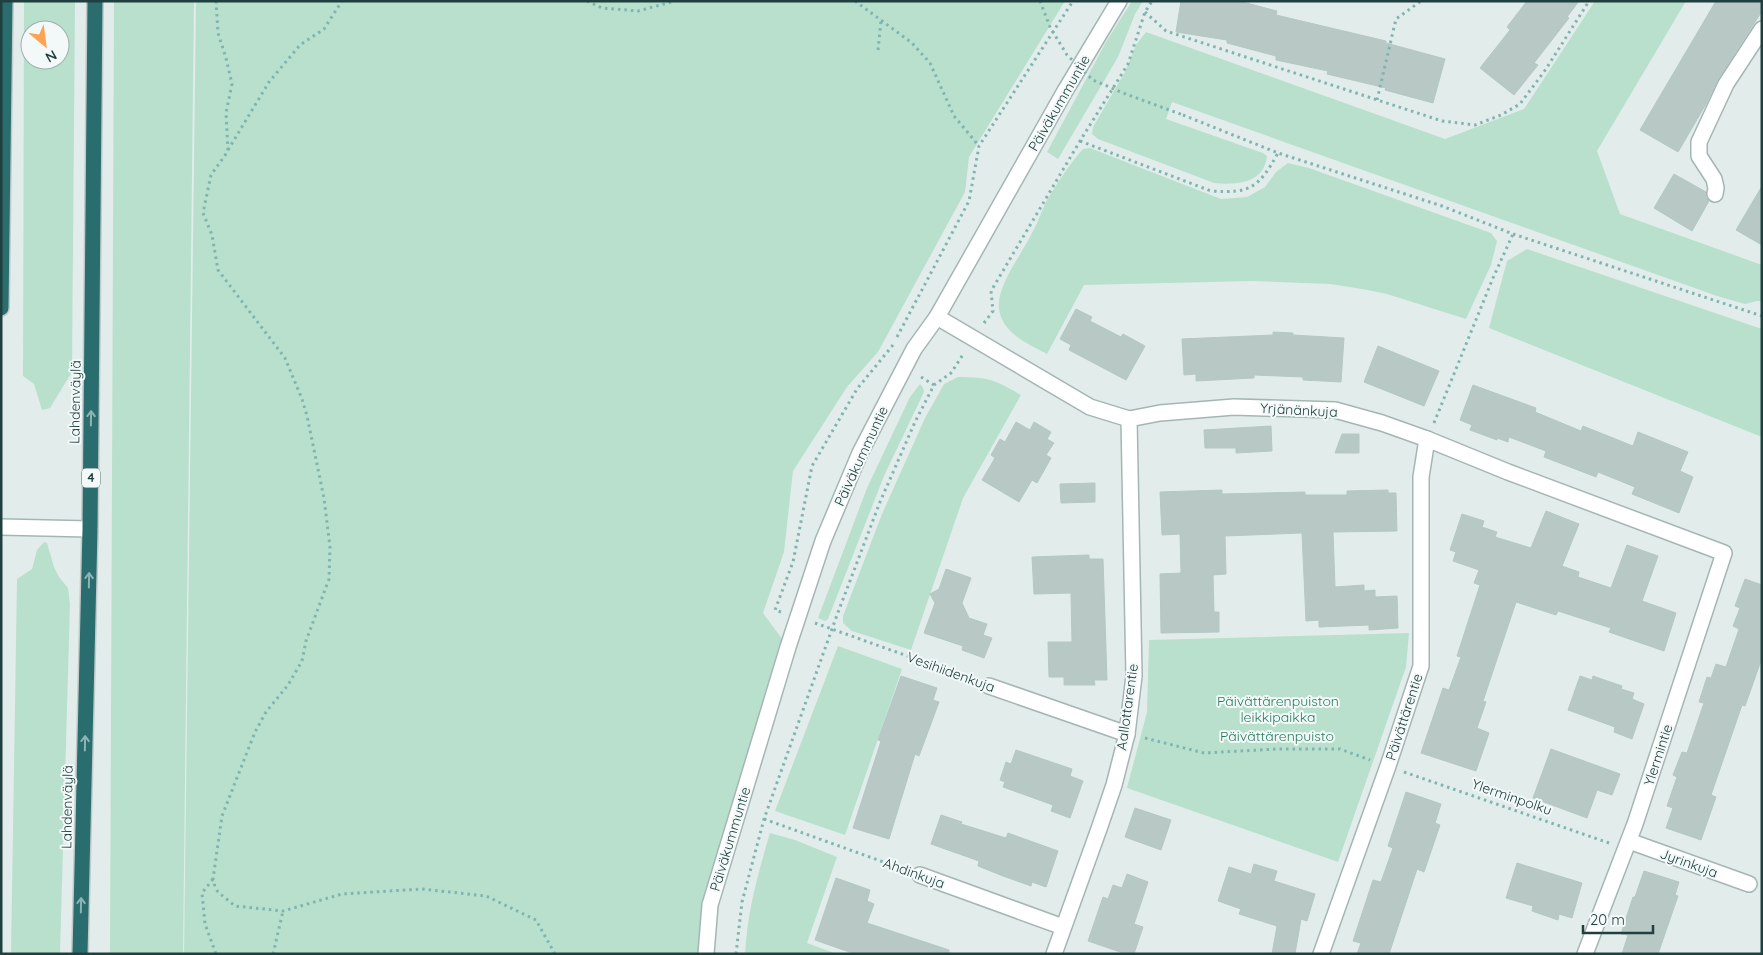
<svg xmlns="http://www.w3.org/2000/svg" width="1763" height="955" font-family="Quicksand,sans-serif">
  <rect width="100%" height="100%" fill="#e2edeb"/>
  <g fill="#b9e0cd" fill-rule="evenodd">
    <path d="M24 1H75L72 372 50 408 42 410 34 384 23 376ZM30 30H60V60H30Z"/>
    <polygon points="114,1 194,1 183,954 110,954"/>
    <polygon points="196,1 1065,1 969,157 965,192 878,352 847,387 793,471 784,552 763,613 788,647 710,905 706,954 184,954"/>
    <polygon points="1132,1 1143,1 1135,14 1118,57 1058,159 1047,152 1106,42"/>
    <path d="M1595 1H1686L1597 151 1620 214 1762 265V301H1757L1745 304 1717 296 1172 102 1166 119 1263 153 1267 156C1264 184 1236 185 1214 183L1098 139 1092 134 1093 127 1125 72 1136 45 1146 32 1445 139 1524 109Z"/>
    <path d="M1090 148 1221 199 1247 197 1265 187 1276 172 1288 163 1309 168 1491 233 1497 241 1491 265 1466 319 1387 294 1362 289 1330 284 1254 281 1084 285 1047 354C1028 344 1002 333 999 309 996 286 1022 254 1032 233 1038 223 1041 212 1046 202 1057 183 1069 165 1083 149Z"/>
    <polygon points="1527,249 1762,329 1762,437 1489,328 1507,261"/>
    <path d="M958 377C989 377 995 380 1021 395L963 498 911 650 852 631 843 623V616L882 514 925 418 944 384Z"/>
    <polygon points="920,384 923,388 924,392 884,476 828,619 825,621 818,618 867,488 910,397"/>
    <polygon points="44,542 47,543 54,567 59,577 68,588 70,604 60,954 11,954 17,579 32,569 37,550"/>
    <polygon points="1409,633 1406,667 1338,862 1127,788 1147,712 1149,640"/>
    <polygon points="838,646 902,669 845,835 775,811"/>
    <path d="M770 833 795 840 837 857 807 943 837 954H745C747 913 758 873 770 833Z"/>
  </g>
  <g fill="#b7c8c5" stroke="#b4c8c4">
    <polygon points="1181,1 1239,1 1277,11 1276,15 1386,41 1386,43 1445,59 1433,103 1385,90 1386,88 1327,74 1328,71 1276,60 1276,56 1227,43 1227,40 1176,32"/>
    <polygon points="1527,1 1579,1 1567,17 1569,18 1534,63 1538,65 1514,95 1480,68 1510,30 1507,27"/>
    <polygon points="1716,1 1762,1 1762,11 1718,79 1706,104 1678,152 1640,130"/>
    <polygon points="1674,174 1706,192 1706,198 1709,201 1692,231 1654,208"/>
    <polygon points="1762,186 1762,245 1736,230"/>
    <polygon points="1076,309 1092,317 1090,321 1121,337 1123,334 1145,346 1126,380 1069,350 1071,345 1060,339"/>
    <polygon points="1273,332 1293,333 1293,335 1344,338 1341,382 1303,380 1303,377 1254,375 1254,378 1196,381 1196,374 1184,375 1182,339 1273,335"/>
    <polygon points="1378,346 1439,371 1424,406 1364,382"/>
    <polygon points="1473,385 1536,408 1535,412 1581,431 1583,426 1633,446 1638,432 1688,452 1680,471 1693,477 1679,513 1632,494 1635,487 1598,472 1596,477 1544,457 1546,451 1509,437 1508,442 1497,438 1497,440 1470,430 1472,425 1460,420"/>
    <polygon points="1016,422 1030,430 1034,422 1051,432 1047,439 1054,443 1046,455 1051,458 1037,483 1032,480 1019,502 982,480 995,458 991,455 1000,439 1005,442"/>
    <polygon points="1271,426 1272,451 1236,453 1236,448 1205,448 1204,430"/>
    <polygon points="1342,434 1359,434 1359,453 1335,453"/>
    <polygon points="1095,483 1095,502 1061,503 1060,484"/>
    <polygon points="1222,490 1222,494 1305,492 1305,495 1347,495 1347,491 1388,490 1388,493 1396,493 1397,531 1333,532 1335,587 1364,585 1364,591 1375,590 1375,597 1397,596 1398,628 1369,630 1369,625 1319,627 1319,620 1306,621 1302,533 1225,536 1226,574 1213,575 1214,612 1219,612 1219,632 1161,633 1160,574 1181,573 1180,534 1162,535 1160,492"/>
    <polygon points="1546,511 1579,524 1562,566 1579,572 1578,577 1611,588 1627,545 1658,556 1642,601 1676,613 1664,651 1609,632 1611,628 1558,611 1556,615 1516,602 1483,701 1486,702 1477,728 1489,733 1476,771 1421,753 1443,688 1449,690 1461,657 1457,656 1480,585 1474,583 1479,570 1453,561 1456,552 1450,550 1462,514 1484,521 1482,527 1497,532 1495,537 1531,548"/>
    <polygon points="1089,555 1089,559 1103,559 1107,680 1094,680 1095,685 1064,685 1064,677 1049,677 1048,642 1072,642 1071,593 1034,594 1032,557"/>
    <polygon points="946,569 971,578 962,603 969,618 987,624 983,635 992,638 984,658 962,650 963,646 924,633 935,603 930,594 939,589"/>
    <polygon points="1745,579 1762,585 1762,658 1745,706 1742,705 1711,795 1716,797 1701,840 1666,828 1673,808 1667,806 1677,777 1673,775 1682,752 1687,753 1704,703 1699,702 1707,677 1711,678 1716,664 1726,667 1739,629 1733,626 1740,608 1735,606"/>
    <polygon points="901,676 937,688 933,700 939,702 919,756 915,754 889,839 853,828 881,741 878,740"/>
    <polygon points="1580,676 1592,680 1593,676 1622,686 1621,689 1634,693 1632,699 1644,704 1632,739 1614,732 1615,727 1568,710"/>
    <polygon points="1551,749 1620,774 1612,795 1597,790 1587,818 1533,798"/>
    <polygon points="1016,750 1072,769 1070,776 1083,781 1070,818 1051,811 1053,805 1003,787 1005,782 1000,780 1006,762 1011,764"/>
    <polygon points="1406,792 1441,804 1435,823 1440,825 1424,872 1417,869 1389,954 1357,954 1361,943 1353,941 1373,880 1381,882 1393,848 1388,846"/>
    <polygon points="1135,808 1171,820 1161,850 1125,837"/>
    <polygon points="941,815 962,822 961,824 1006,838 1008,833 1058,851 1046,887 1032,882 1031,886 1003,876 978,866 979,861 931,844"/>
    <polygon points="1517,863 1582,883 1572,918 1559,914 1558,920 1532,911 1533,906 1506,898"/>
    <polygon points="1254,864 1277,871 1274,881 1315,894 1307,921 1301,919 1295,954 1272,954 1277,926 1239,914 1241,909 1218,901 1229,867 1251,874"/>
    <polygon points="1644,871 1679,882 1675,895 1678,896 1658,954 1622,954 1628,935 1621,934 1633,897 1635,897"/>
    <polygon points="1127,874 1148,882 1134,924 1143,927 1134,954 1126,954 1088,941 1103,897 1108,899 1113,885 1122,888"/>
    <polygon points="836,878 870,890 867,901 874,904 867,923 949,950 949,954 855,954 815,940"/>
  </g>
  <g fill="none" stroke-linecap="round" stroke-linejoin="round">
    <defs>
      <g id="minor">
        <polyline points="1715,194 1716,188 1714,179 1699,156 1699,142 1726,84 1762,29"/>
        <polyline points="937,317 1090,407 1129,419 1160,413 1234,407 1335,410 1382,423 1427,439 1508,472 1724,553 1635,824 1585,954"/>
        <polyline points="1,527 90,529"/>
        <polyline points="989,686 1127,734"/>
        <polyline points="1629,841 1749,884"/>
        <polyline points="920,875 1063,927"/>
        <polyline points="706,954 710,905 788,647 823,541 860,453 914,349 937,317 1065,91 1119,1"/>
        <polyline points="1054,954 1100,826 1114,785 1127,734 1134,676 1129,419"/>
        <polyline points="1321,954 1388,766 1421,666 1421,477 1427,439"/>
      </g>
      <g id="highway">
        <polyline points="1,308 5,1"/>
        <polyline points="80,954 90,529 95,1"/>
      </g>
    </defs>
    <use href="#minor" stroke="#a4b6b4" stroke-width="18"/>
    <use href="#highway" stroke="#c1cac9" stroke-width="18"/>
    <g stroke="#7fb4b0" stroke-width="3" stroke-dasharray="2.5 4" stroke-linecap="butt">
      <polyline points="216,1 218,33 226,58 232,84 226,113 228,151 211,175 203,213 212,235 218,270 285,358 302,399 307,416 324,498 330,547 329,579 306,641 302,661 288,685 266,712 255,732 222,816 213,879 215,887 218,892 235,906 283,911 342,894 422,889 486,896 536,920 555,954"/>
      <polyline points="587,1 602,8 638,11 675,1"/>
      <polyline points="855,1 912,43 930,63 954,116 979,146"/>
      <polyline points="1145,12 1166,31 1442,121 1475,125 1501,115 1520,104 1546,69 1589,1"/>
      <polyline points="878,50 881,21"/>
      <polyline points="1377,100 1396,19 1421,1"/>
      <polyline points="1183,115 1278,153 1442,206 1513,234 1762,316"/>
      <path d="M1080 141 1211 191C1251 194 1259 187 1278 153"/>
      <polyline points="228,150 269,82 300,45 324,29 342,1"/>
      <polyline points="984,323 993,311 991,291 1080,141 1128,64 1145,12 1152,1"/>
      <polyline points="897,337 969,201 979,146 1073,1"/>
      <polyline points="921,377 934,385"/>
      <polyline points="1434,423 1493,278 1513,234"/>
      <polyline points="781,612 775,610 793,562 812,466 857,389 893,345"/>
      <polyline points="815,623 972,679"/>
      <polyline points="1145,738 1204,753 1277,749 1340,749 1370,760"/>
      <polyline points="1404,772 1609,843"/>
      <polyline points="764,819 903,869"/>
      <polyline points="213,879 202,893 205,924 216,954"/>
      <polyline points="273,954 283,911"/>
      <polyline points="736,954 742,902 764,819 837,615 880,502 915,422 934,385 951,373 964,353"/>
    </g>
    <use href="#minor" stroke="#fff" stroke-width="15"/>
    <use href="#highway" stroke="#296d6f" stroke-width="15"/>
    <polyline stroke="#7fb4b0" stroke-width="3" stroke-dasharray="2.5 4" stroke-linecap="butt" points="1040,1 1050,27 1067,55 1093,80 1123,93 1183,115"/>
  </g>
  <defs><path id="oneway-shaft" d="M-6 0H5M1.5-3L5.5 0L1.5 3" fill="none" stroke-width="1.6" stroke-linecap="round" stroke-linejoin="round" transform="scale(1.25)"/></defs>
  <g stroke="#8eb3b4">
    <use href="#oneway-shaft" transform="translate(91 418) rotate(-89)"/>
    <use href="#oneway-shaft" transform="translate(89 580) rotate(-89)"/>
    <use href="#oneway-shaft" transform="translate(85 743) rotate(-89)"/>
    <use href="#oneway-shaft" transform="translate(81 905) rotate(-89)"/>
  </g>
  <g text-anchor="middle" stroke-width="4" stroke-linejoin="round" paint-order="stroke">
    <rect fill="#f3f9f8" stroke="#5f7876" stroke-width="1" x="82" y="468.5" width="18" height="19" rx="4"/>
    <g font-size="12" font-weight="bold" fill="#20403f">
      <text x="91" y="482">4</text>
    </g>
    <g font-size="14" fill="#20403f" stroke="#f3f9f8">
      <text transform="translate(1059 103) rotate(-60)" y="5">Päiväkummuntie</text>
      <text transform="translate(75 402) rotate(-89)" y="5">Lahdenväylä</text>
      <text transform="translate(1299 410) rotate(3)" y="5">Yrjänänkuja</text>
      <text transform="translate(861 456) rotate(-65)" y="5">Päiväkummuntie</text>
      <text transform="translate(951 672) rotate(20)" y="5">Vesihiidenkuja</text>
      <text transform="translate(1127 707) rotate(-82)" y="5">Aallottarentie</text>
      <text transform="translate(1404 717) rotate(-72)" y="5">Päivättärentie</text>
      <text transform="translate(1658 755) rotate(-72)" y="5">Ylermintie</text>
      <text transform="translate(1512 797) rotate(19)" y="5">Ylerminpolku</text>
      <text transform="translate(67 807) rotate(-89)" y="5">Lahdenväylä</text>
      <text transform="translate(730 839) rotate(-73)" y="5">Päiväkummuntie</text>
      <text transform="translate(1689 863) rotate(20)" y="5">Jyrinkuja</text>
      <text transform="translate(914 873) rotate(20)" y="5">Ahdinkuja</text>
    </g>
    <g font-size="14" fill="#277b5b" stroke="#f3f9f8">
      <text x="1278" y="706">Päivättärenpuiston<tspan x="1278" dy="16">leikkipaikka</tspan></text>
      <text x="1277" y="741">Päivättärenpuisto</text>
    </g>
  </g>
  <rect width="1763" height="955" fill="none" stroke="#20403f" stroke-width="5"/>
  <g transform="translate(45 45) rotate(151)"><circle r="24" fill="#f3f9f8" stroke="#9fafae"/>
  <path d="M0-4L9 19L0 12L-9 19Z" fill="#fea350"/>
  <text y="-8" font-size="14" font-weight="bold" text-anchor="middle" fill="#20403f">N</text>
  </g>
  <path d="M1583 925v8h70v-8" fill="none" stroke="#20403f" stroke-width="2.5"/>
  <text x="1590" y="925" font-size="15" fill="#20403f" stroke="#f3f9f8" stroke-width="4" paint-order="stroke">20 m</text>
</svg>
